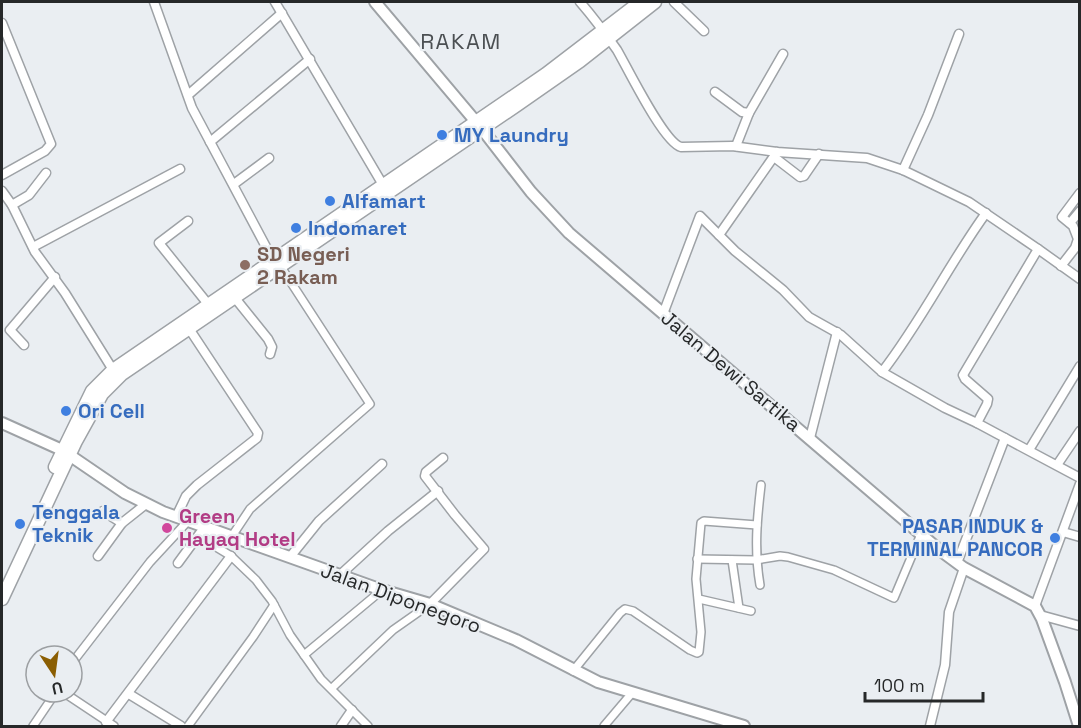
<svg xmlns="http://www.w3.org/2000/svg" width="1081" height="728" font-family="'Space Grotesk',sans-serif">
  <rect width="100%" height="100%" fill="#eaeef2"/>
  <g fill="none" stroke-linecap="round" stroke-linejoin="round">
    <defs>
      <g id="pedestrian">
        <polyline points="198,536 231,556 256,580 272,601 290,635 321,679 368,726"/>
        <polyline points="232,536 250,509 370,404 281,267"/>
        <polyline points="697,559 756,560 780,556 788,557 834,570 894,598 921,534"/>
        <polyline points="732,560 739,608"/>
        <path d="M760 585C754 550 757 519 761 485"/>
        <polyline points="699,599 751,611"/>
        <polyline points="304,655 382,590"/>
        <polyline points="72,663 150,562 187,522"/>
        <polyline points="573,671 620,613 625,609 633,611 690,650 697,653 699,652 701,632 696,579 701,523 704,521 757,525"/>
        <polyline points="332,688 393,630 430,604"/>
        <polyline points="63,692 114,726"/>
        <polyline points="33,726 56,692"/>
        <polyline points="188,726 253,637 274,605"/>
        <polyline points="604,726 632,693"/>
      </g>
      <g id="minor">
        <polyline points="154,2 192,108 273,260"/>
        <polyline points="275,2 383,185"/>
        <path d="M580 2C593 17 605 33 617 50 628 69 664 143 681 147L732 146 777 152 867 158 903 170 969 202 1038 249 963 375 965 379 988 399 987 404 977 423 1005 438 957 563"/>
        <polyline points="674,2 704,31"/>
        <polyline points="2,23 51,144 45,151 2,175"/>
        <polyline points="715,92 742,112 749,113"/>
        <polyline points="188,95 282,13"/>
        <polyline points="210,142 310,59"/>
        <polyline points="736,146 749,113 783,54"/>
        <polyline points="774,157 800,177 804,176 819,154"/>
        <polyline points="903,170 928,115 959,34"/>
        <polyline points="234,184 269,158"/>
        <polyline points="2,191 12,205 35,252 65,293 113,370"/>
        <polyline points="12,205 29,195 46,173"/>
        <polyline points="188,221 159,243 208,304"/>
        <polyline points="1070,223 1080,211"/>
        <polyline points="719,235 777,152"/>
        <polyline points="33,247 180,169"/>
        <polyline points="1038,249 1080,279"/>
        <polyline points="1061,266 1075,248 1078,239 1073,226 1062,217 1080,193"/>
        <polyline points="235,298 268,339 272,347 270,354"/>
        <path d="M663 314 700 216 735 251 783 290 809 317 841 335 882 372C921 322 949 264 986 213"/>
        <polyline points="24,345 10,330 55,277"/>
        <polyline points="882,372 945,408 977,423"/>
        <polyline points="810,438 837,332"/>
        <polyline points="1005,438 1080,478"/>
        <polyline points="1029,450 1080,366"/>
        <polyline points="1057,465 1080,431"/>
        <polyline points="103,511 122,523"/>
        <polyline points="176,517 186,496 197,485 257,438 258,433 186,324"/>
        <polyline points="1063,532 1080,537"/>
        <polyline points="98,556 122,523 146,504"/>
        <polyline points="290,557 319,521 382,464"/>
        <polyline points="178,563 200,533 211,531"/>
        <polyline points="340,575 388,531 438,491"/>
        <polyline points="430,604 484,549 455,515 425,476 426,472 443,458"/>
        <polyline points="1035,606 1080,484"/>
        <polyline points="1040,615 1080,626"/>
        <polyline points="129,694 181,726"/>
        <polyline points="106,722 231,556"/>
        <polyline points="341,726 352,710"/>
        <polyline points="930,726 945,665 949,612 964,568"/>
      </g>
      <g id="tertiary">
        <polyline points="375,2 482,129 531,192 569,233 937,548 964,568 1035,606 1042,619 1065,682 1079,726"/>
        <polyline points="2,423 62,450 125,493 163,512 382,590 430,604 516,640 598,682 744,726"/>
      </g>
      <g id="secondary">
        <polyline points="55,467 92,391 113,370 546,74 640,2"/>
        <polyline points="2,599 76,441 102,394 122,374 517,105 580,61 655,2"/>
      </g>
    </defs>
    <use href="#pedestrian" stroke="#9ea2a6" stroke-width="10"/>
    <use href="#minor" stroke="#9ea2a6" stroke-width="11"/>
    <use href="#tertiary" stroke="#9ea2a6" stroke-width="14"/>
    <use href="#secondary" stroke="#9ea2a6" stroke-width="15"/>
    <use href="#pedestrian" stroke="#fff" stroke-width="7"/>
    <use href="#minor" stroke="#fff" stroke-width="8"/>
    <use href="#tertiary" stroke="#fff" stroke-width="10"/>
    <use href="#secondary" stroke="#fff" stroke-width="12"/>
  </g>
  <g fill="#3f7fe0" stroke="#eaeef2" stroke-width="2">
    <circle cx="442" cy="135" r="6"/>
    <circle cx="330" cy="201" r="6"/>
    <circle cx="296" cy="228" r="6"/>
    <circle cx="66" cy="411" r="6"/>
    <circle cx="20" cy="524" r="6"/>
    <circle cx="1055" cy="538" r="6"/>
  </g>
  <circle fill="#8d6e63" stroke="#eaeef2" stroke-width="2" cx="245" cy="265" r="6"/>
  <circle fill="#d1479c" stroke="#eaeef2" stroke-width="2" cx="167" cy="528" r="6"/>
  <g text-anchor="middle" stroke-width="4.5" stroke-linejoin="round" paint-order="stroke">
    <g font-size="20" font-weight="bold" fill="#366cbe" stroke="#eaeef2" text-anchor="start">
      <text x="454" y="142">MY Laundry</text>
      <text x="342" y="208">Alfamart</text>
      <text x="308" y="235">Indomaret</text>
      <text x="78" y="418">Ori Cell</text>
      <text x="32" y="519">Tenggala<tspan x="32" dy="23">Teknik</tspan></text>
      <text x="1043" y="533" text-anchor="end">PASAR INDUK &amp;<tspan x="1043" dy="23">TERMINAL PANCOR</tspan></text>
    </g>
    <g font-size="20" font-weight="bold" fill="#785e54" stroke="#eaeef2" text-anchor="start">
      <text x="257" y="261">SD Negeri<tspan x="257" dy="23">2 Rakam</tspan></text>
    </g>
    <g font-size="20" fill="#262829" stroke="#eaeef2">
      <text transform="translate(731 371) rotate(40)" y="7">Jalan Dewi Sartika</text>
      <text transform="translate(401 598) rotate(20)" y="7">Jalan Diponegoro</text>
    </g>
    <g font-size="20" font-weight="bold" fill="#b23c85" stroke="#eaeef2" text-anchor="start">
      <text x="179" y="523">Green<tspan x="179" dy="23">Hayaq Hotel</tspan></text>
    </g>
    <g font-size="22" letter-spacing="1.5" fill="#4b4f52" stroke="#eaeef2">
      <text x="461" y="49">RAKAM</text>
    </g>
  </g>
  <rect width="1081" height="728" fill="none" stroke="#262829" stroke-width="6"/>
  <g transform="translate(54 674) rotate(167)"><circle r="28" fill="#eaeef2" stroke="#9c9fa2" stroke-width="1.5"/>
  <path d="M0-4.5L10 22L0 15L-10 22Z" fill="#8b5e02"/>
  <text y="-9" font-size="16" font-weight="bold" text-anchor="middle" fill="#262829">U</text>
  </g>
  <path d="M865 692v9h118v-9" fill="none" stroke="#262829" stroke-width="3"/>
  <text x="874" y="692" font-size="18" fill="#262829" stroke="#eaeef2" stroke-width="4.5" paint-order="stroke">100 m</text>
</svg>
